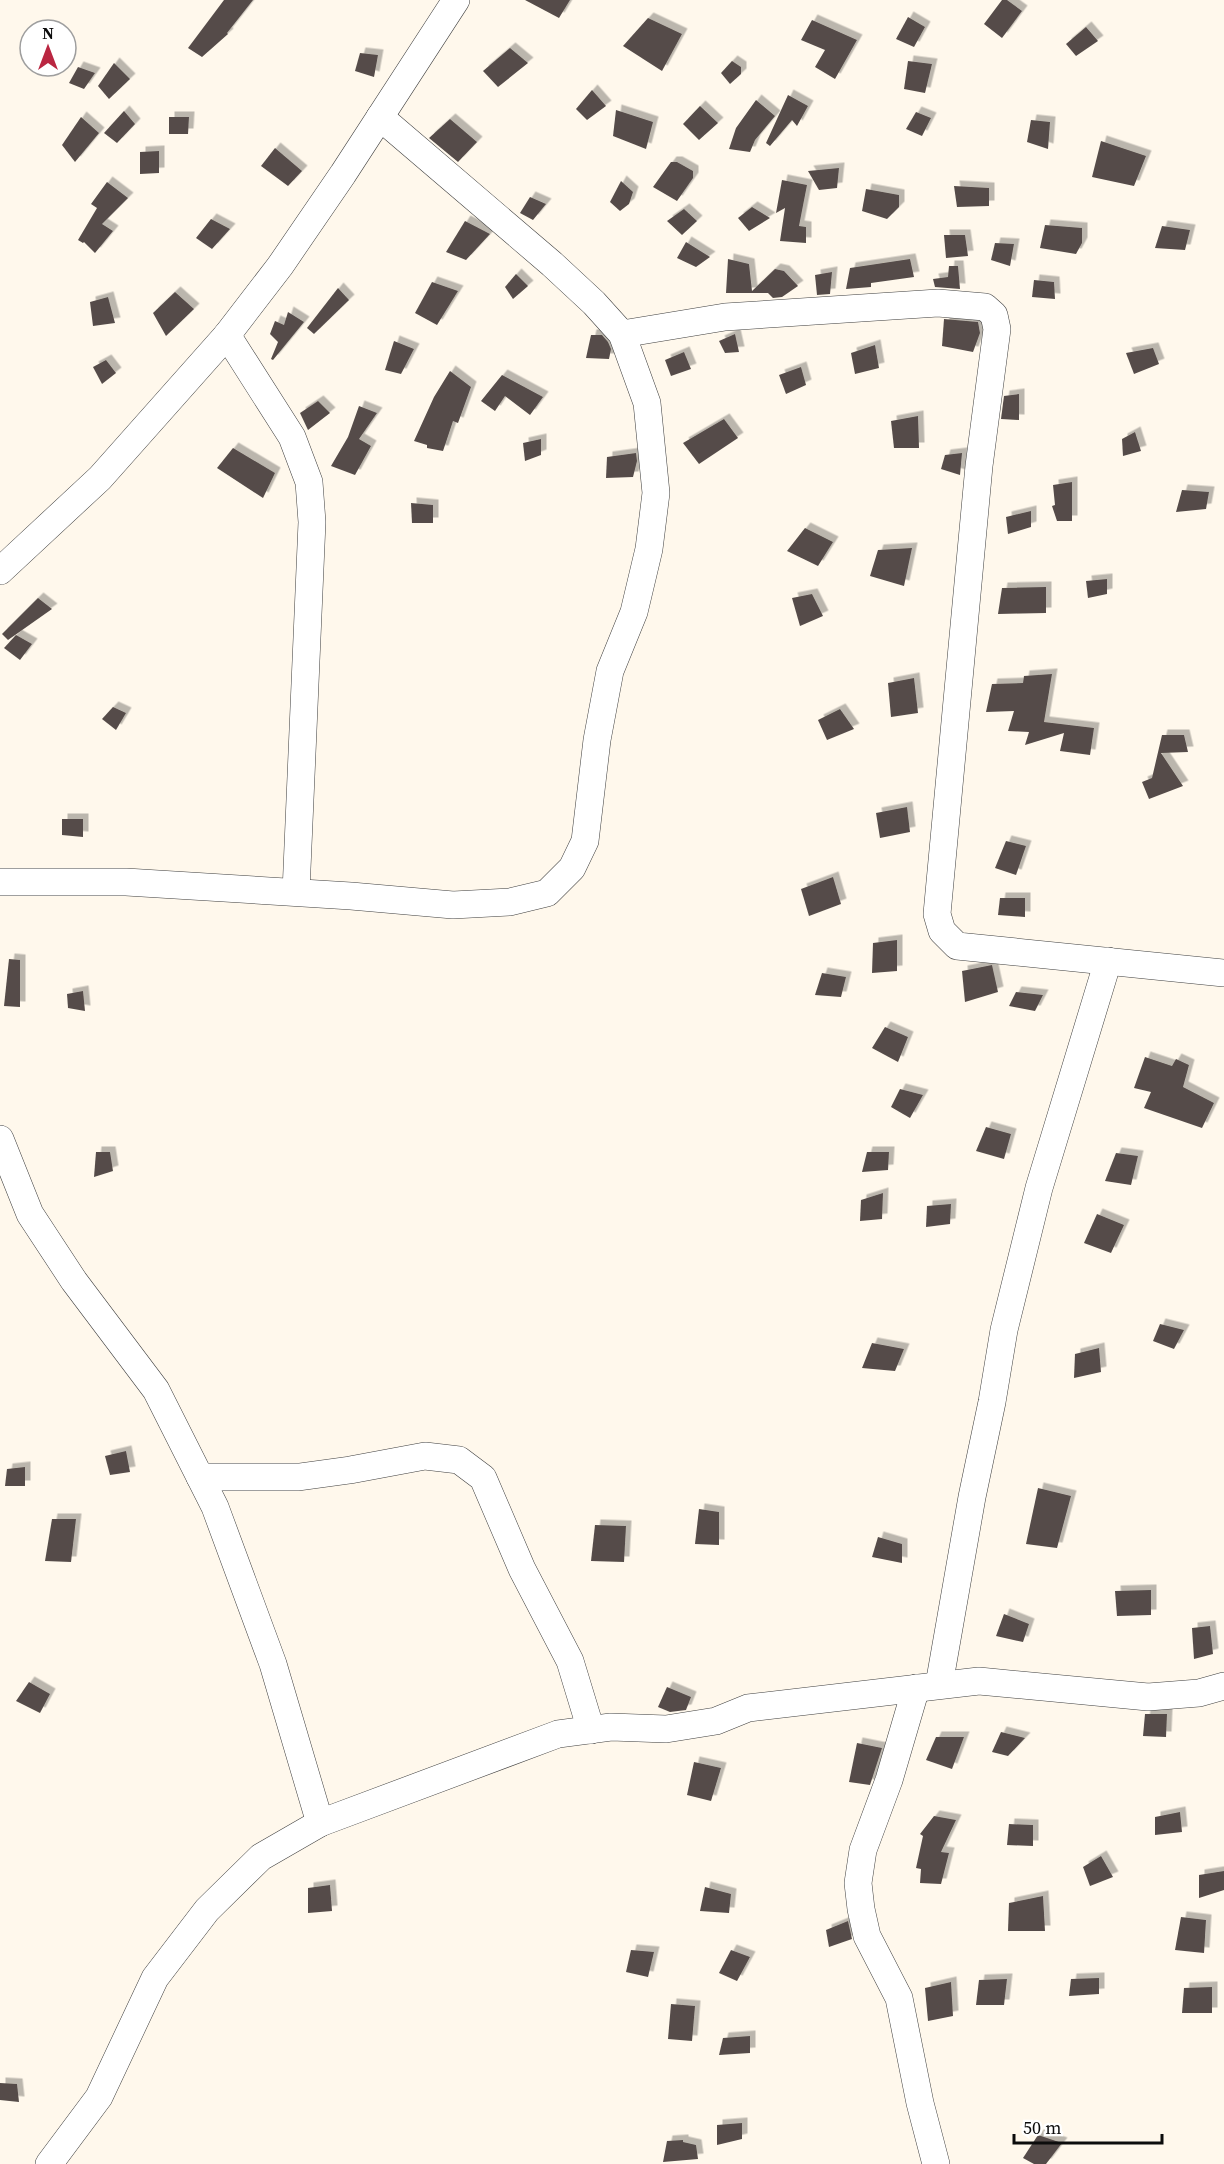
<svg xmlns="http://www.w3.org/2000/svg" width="1224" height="2164" font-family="'Source Serif 4',serif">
  <defs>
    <filter id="shadow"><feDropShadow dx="5.5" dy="-5.5" stdDeviation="0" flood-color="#0004"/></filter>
  </defs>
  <rect width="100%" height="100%" fill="#fff8ec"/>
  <g fill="#554c49" filter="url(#shadow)">
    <polygon points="224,0 253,0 227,33 228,34 202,57 188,48"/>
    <polygon points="525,0 570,0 559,18"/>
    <polygon points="1002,0 1007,0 1022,11 1002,38 984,24"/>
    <polygon points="908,17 925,27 914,47 896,39"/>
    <polygon points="648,18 682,34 662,71 623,46"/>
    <polygon points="812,20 857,40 835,79 815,67 825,50 801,40"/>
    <polygon points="1086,27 1098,41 1076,56 1066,44"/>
    <polygon points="510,48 528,63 498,87 483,71"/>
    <polygon points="360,53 378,55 374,77 355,71"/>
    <polygon points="732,61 741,67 741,74 730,84 721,73"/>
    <polygon points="908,61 932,64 925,93 904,89"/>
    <polygon points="114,63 130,79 109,99 98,86"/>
    <polygon points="78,67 95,73 84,89 69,83"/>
    <polygon points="592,90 606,106 587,120 576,109"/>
    <polygon points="788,95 808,106 797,126 792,120 770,146 766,143"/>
    <polygon points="756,100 775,116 755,140 750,152 729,149 736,128"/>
    <polygon points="700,106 718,123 699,140 683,124"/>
    <polygon points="616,110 653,122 646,149 613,136"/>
    <polygon points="124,111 135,124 117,143 104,133"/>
    <polygon points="916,112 931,118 922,136 906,129"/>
    <polygon points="81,117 99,133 75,162 62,145"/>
    <polygon points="169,117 189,117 188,134 169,134"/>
    <polygon points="450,119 477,142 458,162 429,138"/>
    <polygon points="1031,120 1050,122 1048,149 1027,142"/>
    <polygon points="1101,141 1146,156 1134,186 1092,177"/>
    <polygon points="275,148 302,171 288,186 261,166"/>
    <polygon points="159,151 159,173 140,174 140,152"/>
    <polygon points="671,162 677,162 693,171 693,178 677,201 653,187"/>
    <polygon points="839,168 837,188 819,190 808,171"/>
    <polygon points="782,180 807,185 799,226 806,227 806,243 780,241 785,208 776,213"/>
    <polygon points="621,181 633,192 629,204 620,211 610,202"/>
    <polygon points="107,182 128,198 102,224 113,231 95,253 84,242 83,243 78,240 97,208 91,204"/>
    <polygon points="954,186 989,188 989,206 957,207"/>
    <polygon points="866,189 899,195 899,207 887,219 862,211"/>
    <polygon points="530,197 546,204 533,220 520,213"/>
    <polygon points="752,207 770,218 749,231 738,218"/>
    <polygon points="684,209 697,221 682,235 667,221"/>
    <polygon points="211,219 230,229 212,249 196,238"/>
    <polygon points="465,221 490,234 466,260 446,252"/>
    <polygon points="1045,225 1082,228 1082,243 1076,254 1040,248"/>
    <polygon points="1162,226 1190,230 1185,250 1155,248"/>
    <polygon points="944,235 965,235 968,256 946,258"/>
    <polygon points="686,242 710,257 696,267 677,258"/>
    <polygon points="995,243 1014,244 1010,266 991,260"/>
    <polygon points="728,259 749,264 752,291 775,269 784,271 798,286 782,297 773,298 768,293 726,293"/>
    <polygon points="910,259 914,277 871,283 871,287 846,289 850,268"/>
    <polygon points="949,266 958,266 960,289 935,287 933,279 948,277"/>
    <polygon points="832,272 830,294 817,295 815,275"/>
    <polygon points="516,274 528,286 513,299 505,287"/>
    <polygon points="1034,280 1054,282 1055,299 1032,297"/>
    <polygon points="432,282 458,291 437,325 415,313"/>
    <polygon points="338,288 349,300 314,334 307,328"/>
    <polygon points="175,292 194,309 166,336 153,313"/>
    <polygon points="108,297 115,323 93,326 90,302"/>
    <polygon points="288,312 304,322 273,360 271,359 278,342 270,334 275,321 284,325"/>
    <polygon points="944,319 978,322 980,333 973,352 942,346"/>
    <polygon points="735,334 739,352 725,353 719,341"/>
    <polygon points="591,335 602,335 608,342 611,349 609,359 586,358"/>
    <polygon points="394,341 414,349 401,374 385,370"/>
    <polygon points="875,345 879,368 855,374 851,353"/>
    <polygon points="1153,348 1159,364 1134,374 1126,353"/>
    <polygon points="684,352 691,369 671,376 665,360"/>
    <polygon points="106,360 116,373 102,384 93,367"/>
    <polygon points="801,367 806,385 786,394 779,375"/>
    <polygon points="450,371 471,387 458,423 453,421 443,451 427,448 427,445 414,441 434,397"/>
    <polygon points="502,375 543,397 530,415 505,396 495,411 481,401"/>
    <polygon points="1019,394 1019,420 1001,419 1004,396"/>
    <polygon points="318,401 330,413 308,430 300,413"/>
    <polygon points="359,406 377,413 359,439 371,446 355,475 331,466 348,437"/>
    <polygon points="918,416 919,448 894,448 891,421"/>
    <polygon points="724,419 738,438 699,464 683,443"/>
    <polygon points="1135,432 1141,451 1123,456 1122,439"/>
    <polygon points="541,439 541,455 525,461 523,443"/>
    <polygon points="233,448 275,473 263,498 217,468"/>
    <polygon points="636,453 637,461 633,477 606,478 607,457"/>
    <polygon points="962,453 960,475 941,469 945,455"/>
    <polygon points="1072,482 1072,521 1057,521 1052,506 1055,505 1053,485"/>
    <polygon points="1182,490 1209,492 1206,509 1176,512"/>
    <polygon points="411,503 433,505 433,523 412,523"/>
    <polygon points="1031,511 1031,527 1008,534 1006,517"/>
    <polygon points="805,528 833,542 818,566 787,551"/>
    <polygon points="912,548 904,586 870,576 878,550"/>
    <polygon points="1107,579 1107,594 1088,598 1086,581"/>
    <polygon points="1046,587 1046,613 998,614 1002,588"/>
    <polygon points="812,594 823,616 800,626 792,598"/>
    <polygon points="38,598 52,609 8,640 2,634"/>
    <polygon points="16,635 32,644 20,660 4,648"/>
    <polygon points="1052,674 1044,722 1094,728 1090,755 1060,751 1064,733 1025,745 1029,732 1008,731 1014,711 986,712 992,684 1023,683 1024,676"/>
    <polygon points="914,678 918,713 891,717 888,683"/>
    <polygon points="113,707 126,713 116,730 102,719"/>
    <polygon points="840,709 854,729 827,740 818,720"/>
    <polygon points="1162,735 1184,735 1188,752 1161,753 1183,786 1149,799 1142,782 1152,778"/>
    <polygon points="907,807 910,832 880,838 876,813"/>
    <polygon points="62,819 83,819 83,837 62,835"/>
    <polygon points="1006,841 1026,846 1016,875 995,868"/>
    <polygon points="833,877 841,904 809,916 801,889"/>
    <polygon points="1000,898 1025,898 1025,917 998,915"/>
    <polygon points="897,940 897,971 872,973 873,943"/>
    <polygon points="9,959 20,960 20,1007 4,1006"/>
    <polygon points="992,965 998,992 965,1002 962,971"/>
    <polygon points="822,973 846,977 841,997 815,995"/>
    <polygon points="83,991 85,1011 68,1008 67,994"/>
    <polygon points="1016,992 1043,995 1035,1011 1009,1006"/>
    <polygon points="885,1027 908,1037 898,1062 872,1048"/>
    <polygon points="1145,1057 1172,1066 1176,1059 1189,1065 1183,1087 1214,1103 1202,1128 1144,1108 1151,1092 1134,1088"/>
    <polygon points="900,1089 923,1095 910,1118 891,1107"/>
    <polygon points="986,1127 1011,1134 1004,1159 976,1151"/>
    <polygon points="96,1152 110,1152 113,1171 94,1177"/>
    <polygon points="867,1152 889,1152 888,1170 862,1172"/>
    <polygon points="1116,1153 1138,1156 1131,1185 1105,1181"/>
    <polygon points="883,1193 882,1219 860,1221 861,1200"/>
    <polygon points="951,1204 950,1224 926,1227 927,1206"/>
    <polygon points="1097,1214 1124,1225 1111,1253 1084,1243"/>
    <polygon points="1160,1324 1184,1330 1174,1349 1153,1341"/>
    <polygon points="872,1343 904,1349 895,1371 862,1368"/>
    <polygon points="1099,1348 1101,1372 1074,1378 1075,1354"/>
    <polygon points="126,1451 130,1472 110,1475 105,1456"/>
    <polygon points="25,1467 25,1486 5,1486 7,1469"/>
    <polygon points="1038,1488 1071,1496 1057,1548 1026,1544"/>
    <polygon points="699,1509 719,1512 719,1545 695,1544"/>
    <polygon points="52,1519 76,1519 71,1562 45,1561"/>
    <polygon points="595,1525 626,1526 624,1562 591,1561"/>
    <polygon points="878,1537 902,1544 902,1563 872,1557"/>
    <polygon points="1151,1590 1151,1615 1117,1616 1115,1591"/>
    <polygon points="1004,1614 1029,1624 1023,1642 996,1636"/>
    <polygon points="1210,1626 1213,1654 1194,1659 1192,1628"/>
    <polygon points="29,1682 50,1694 40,1713 16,1701"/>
    <polygon points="667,1687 691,1697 686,1710 670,1712 658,1707"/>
    <polygon points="1145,1714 1167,1714 1166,1737 1143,1736"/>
    <polygon points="1001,1732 1025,1738 1008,1756 992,1752"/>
    <polygon points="936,1737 964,1737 952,1769 926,1760"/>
    <polygon points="857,1743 882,1748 870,1785 849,1782"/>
    <polygon points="694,1762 721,1768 711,1801 687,1795"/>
    <polygon points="1180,1812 1182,1832 1155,1835 1155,1817"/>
    <polygon points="934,1816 956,1820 941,1852 949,1853 941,1884 920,1883 921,1869 916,1868 923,1836 920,1834"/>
    <polygon points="1009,1824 1033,1825 1033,1846 1007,1845"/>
    <polygon points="1101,1856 1113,1877 1090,1886 1083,1867"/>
    <polygon points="1224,1871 1224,1890 1199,1898 1199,1875"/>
    <polygon points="330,1885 332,1911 308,1913 308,1888"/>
    <polygon points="705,1887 731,1894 729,1913 700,1911"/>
    <polygon points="1043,1896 1045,1931 1008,1931 1009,1903"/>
    <polygon points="1181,1917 1206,1920 1204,1953 1175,1950"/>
    <polygon points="848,1921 852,1939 829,1947 826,1930"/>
    <polygon points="631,1950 654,1952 648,1977 626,1972"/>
    <polygon points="731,1950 750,1957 737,1981 719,1973"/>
    <polygon points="1099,1978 1099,1994 1069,1996 1071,1979"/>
    <polygon points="1007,1979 1004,2005 976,2005 979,1980"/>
    <polygon points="951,1982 953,2016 928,2021 925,1988"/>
    <polygon points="1212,1987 1212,2013 1182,2013 1184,1988"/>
    <polygon points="671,2004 695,2006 692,2041 668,2039"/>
    <polygon points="750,2036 750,2053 719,2055 723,2038"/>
    <polygon points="0,2083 17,2084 19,2102 0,2100"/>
    <polygon points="742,2123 742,2139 717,2145 717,2125"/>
    <polygon points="1038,2135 1062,2143 1046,2164 1034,2164 1023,2158"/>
    <polygon points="683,2140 683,2142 696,2145 698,2159 663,2162 667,2141"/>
  </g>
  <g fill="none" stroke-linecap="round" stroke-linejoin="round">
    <defs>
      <g id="minor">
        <polyline points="622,334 725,317 938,303 985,307 994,315 997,329 979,466 937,914 942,931 957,946 1224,973"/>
        <polyline points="227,335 292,437 309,482 312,522 296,892"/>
        <polyline points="0,571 100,478 227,335 280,266 343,174 456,0"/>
        <polyline points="0,882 126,882 351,896 453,905 510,902 547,893 572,868 585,841 597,740 610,671 634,612 649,549 656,493 647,403 622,334 594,303 552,264 380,117"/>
        <polyline points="0,1139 30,1214 74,1281 156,1390 215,1507 273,1664 320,1823"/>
        <polyline points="200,1477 299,1477 350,1470 425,1456 459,1460 483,1478 522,1569 570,1661 591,1730"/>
        <polyline points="939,1685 972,1497 992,1402 1004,1330 1039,1188 1108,961"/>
        <polyline points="916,1688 889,1780 863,1850 858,1883 861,1909 867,1936 899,1998 920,2103 936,2164"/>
        <polyline points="49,2164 99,2097 155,1978 207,1910 261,1857 320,1823 558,1734 611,1727 666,1729 716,1721 748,1708 979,1681 1148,1697 1199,1693 1224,1686"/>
      </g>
    </defs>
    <use href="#minor" stroke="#3f3f3f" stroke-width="28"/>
    <use href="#minor" stroke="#fff" stroke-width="27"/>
  </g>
  <g transform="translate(48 48)"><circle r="28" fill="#ffffff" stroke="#9e9e9e" stroke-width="1.5"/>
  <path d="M0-4.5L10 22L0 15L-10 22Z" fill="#ba2641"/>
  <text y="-9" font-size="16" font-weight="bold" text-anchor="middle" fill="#0c0c0c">N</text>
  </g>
  <path d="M1014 2134v9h148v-9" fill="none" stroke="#0c0c0c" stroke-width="3"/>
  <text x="1023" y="2134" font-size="18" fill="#0c0c0c" stroke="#ffffff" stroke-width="4.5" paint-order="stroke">50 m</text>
</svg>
